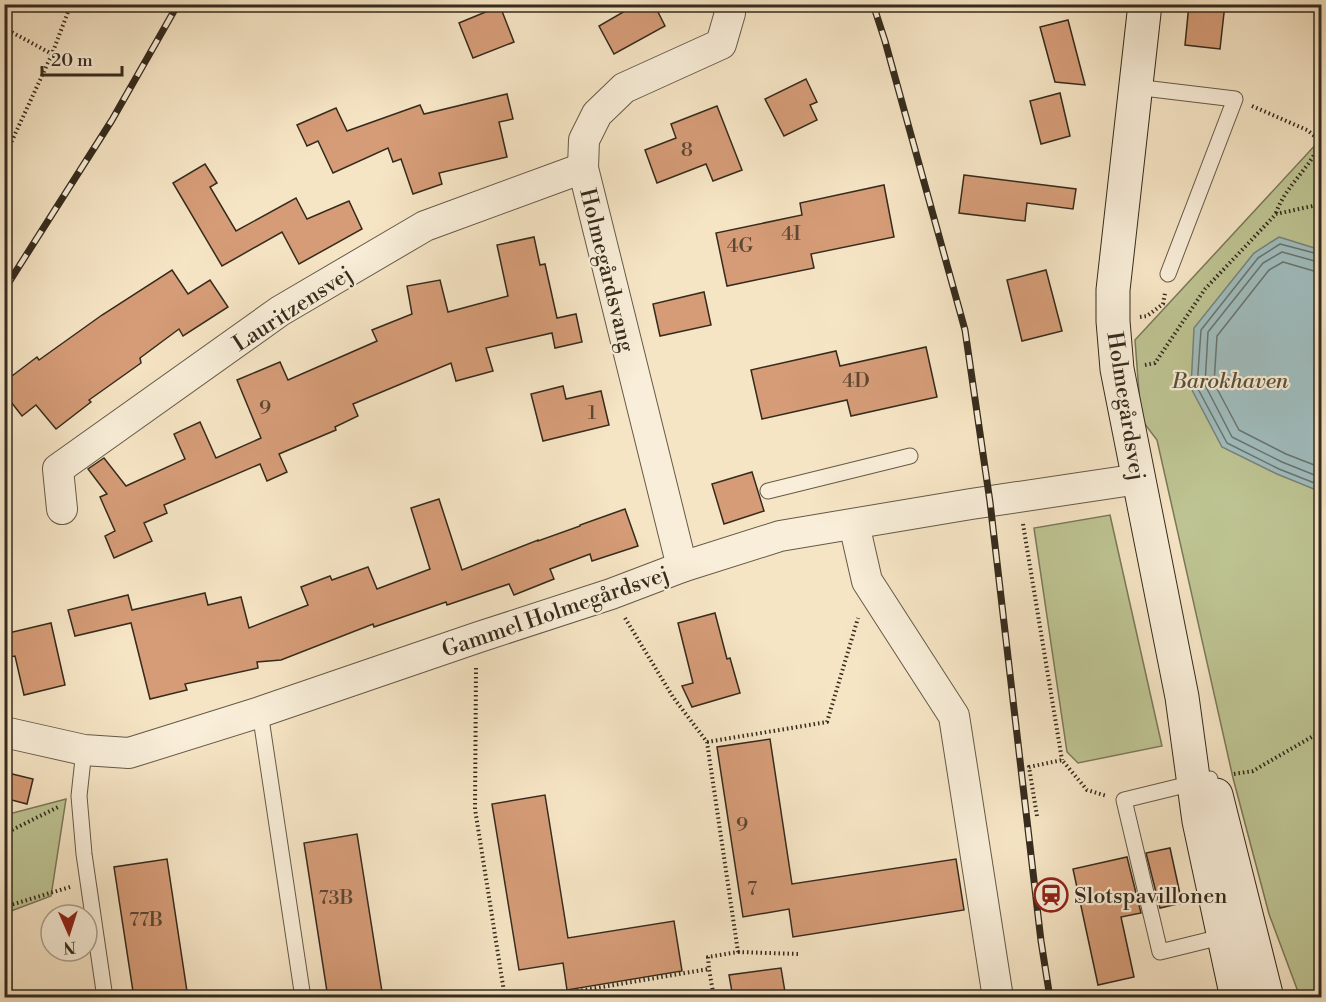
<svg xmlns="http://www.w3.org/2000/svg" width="1326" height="1002" font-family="'Libre Bodoni',serif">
  <rect width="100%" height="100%" fill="#f6e5c5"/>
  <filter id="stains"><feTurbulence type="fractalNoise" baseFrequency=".00333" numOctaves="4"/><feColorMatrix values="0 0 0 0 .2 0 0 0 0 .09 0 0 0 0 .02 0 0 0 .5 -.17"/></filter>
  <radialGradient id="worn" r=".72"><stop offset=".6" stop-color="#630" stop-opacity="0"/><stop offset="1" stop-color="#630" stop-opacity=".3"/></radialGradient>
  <g fill="#bec493" stroke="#7a7858" stroke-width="1.5">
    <polygon points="1321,130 1321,997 1300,997 1269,914 1233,778 1157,440 1141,419 1135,340 1319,141 1316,137"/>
    <polygon points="1110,515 1162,746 1078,763 1067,752 1034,528"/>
    <polygon points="66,799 51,896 11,911 12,987 14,997 5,997 5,815"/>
  </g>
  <polygon fill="#a0bdbe" stroke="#75837e" stroke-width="1.5" points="1279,237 1321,250 1321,492 1277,474 1222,447 1191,388 1194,328 1254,253"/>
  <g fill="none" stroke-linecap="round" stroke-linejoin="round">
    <g stroke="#6a746e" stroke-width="1.5">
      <polyline points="1322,255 1280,244 1258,258 1201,330 1197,387 1227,443 1279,469 1322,486"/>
      <polyline points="1322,263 1282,252 1263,263 1208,332 1205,385 1232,437 1282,462 1322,478"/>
      <polyline points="1322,272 1314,271 1283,262 1269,270 1217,336 1214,383 1239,430 1286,454 1322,468"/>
    </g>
  </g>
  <g fill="#d59c77" stroke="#352b1d" stroke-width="1.5">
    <polygon points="637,4 654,4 665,26 614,54 599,26"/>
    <polygon points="1189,4 1225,4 1220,49 1185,45"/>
    <polygon points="500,6 514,42 473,58 459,23"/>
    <polygon points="1068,20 1085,85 1055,82 1040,27"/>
    <polygon points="806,79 817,102 810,105 817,120 784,136 765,99"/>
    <polygon points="1060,93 1070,136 1041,144 1030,101"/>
    <polygon points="507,94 513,119 499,122 507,157 439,173 442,184 413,194 401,159 393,162 388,148 333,173 318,141 307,146 297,125 336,108 347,131 420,105 424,114"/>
    <polygon points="717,106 742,170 713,181 706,164 657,183 645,150 676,138 671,124"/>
    <polygon points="205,164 217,183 210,187 236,231 296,198 307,219 349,201 362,229 299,264 282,232 222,266 173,183"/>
    <polygon points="964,175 1076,189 1073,209 1027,203 1025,221 959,213"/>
    <polygon points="884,185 894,237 811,254 814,268 727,286 716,233 802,215 800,203"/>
    <polygon points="534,237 540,265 545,264 557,318 576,314 582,342 555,348 552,333 486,348 493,371 456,381 451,363 353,404 358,416 335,427 336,430 279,454 287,472 267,481 260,464 164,505 167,513 144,523 152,541 114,558 105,536 115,531 100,497 107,494 88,469 104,458 126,486 185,459 174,434 200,422 216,458 261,438 237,380 280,362 288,380 377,341 372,330 412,314 407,286 440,280 448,312 508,296 497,245"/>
    <polygon points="172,270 188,294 210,280 228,307 183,336 179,329 140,358 141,363 89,400 91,402 56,429 36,405 22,416 4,393 4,382 37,357 39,360 102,315"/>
    <polygon points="1046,270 1062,331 1022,341 1007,280"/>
    <polygon points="704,292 711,325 660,336 653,304"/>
    <polygon points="926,347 937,397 851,416 847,400 762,419 751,370 836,351 840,366"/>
    <polygon points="563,386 566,399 601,391 609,425 543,441 531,394"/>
    <polygon points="752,472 764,511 724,524 712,484"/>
    <polygon points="439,499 462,570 538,540 538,541 580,526 580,525 625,509 638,546 592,561 590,554 550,569 554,579 514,595 509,584 447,605 446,602 374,627 373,624 281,660 257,662 258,668 185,684 187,690 150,699 131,623 75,636 68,610 128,595 132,610 205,593 208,605 241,597 249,628 308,605 301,587 330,576 332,580 368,567 377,589 430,569 411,508"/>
    <polygon points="715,613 727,659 730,658 740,693 692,707 682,686 693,683 678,623"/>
    <polygon points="51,623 65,685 24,695 15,656 4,658 4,634"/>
    <polygon points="770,739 792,884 956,859 964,910 793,937 789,909 743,917 717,747"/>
    <polygon points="4,772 33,779 27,804 4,798"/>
    <polygon points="545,795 568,938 674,921 682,971 567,990 563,963 519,970 492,804"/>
    <polygon points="357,834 383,998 328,998 304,843"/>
    <polygon points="1170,848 1182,903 1160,908 1146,853"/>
    <polygon points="1127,857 1141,913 1121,917 1134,977 1098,985 1073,869"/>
    <polygon points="167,859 188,998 134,998 114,867"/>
    <polygon points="781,968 786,998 733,998 729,975"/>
  </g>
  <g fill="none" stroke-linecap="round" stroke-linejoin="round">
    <defs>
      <g id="lane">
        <polyline points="1135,87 1235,99 1168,274"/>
        <polyline points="768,491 910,456"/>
        <polyline points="260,712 303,998"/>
        <polyline points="84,750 79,796 84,854 105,998"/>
        <polyline points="1210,779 1124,800 1160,952 1225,936"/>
      </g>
      <g id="street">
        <polyline points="62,509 58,469 280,311 425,226 583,168"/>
        <polyline points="854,524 867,581 954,716 998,998"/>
        <polyline points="682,567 583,168 584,140 597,114 624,88 721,44 730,13 727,4"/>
        <polyline points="4,732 84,750 129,753 260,712 479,637 611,594 682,567 780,536 971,504 1139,479"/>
      </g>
      <g id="secondary">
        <polyline points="1145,4 1113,290 1113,321 1117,369 1182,697 1199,821 1237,998"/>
        <polyline points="1216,795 1267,998"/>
      </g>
    </defs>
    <use href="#lane" stroke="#655a47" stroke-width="17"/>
    <use href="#street" stroke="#655a47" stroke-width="32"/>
    <use href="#secondary" stroke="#352b1d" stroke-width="35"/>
    <g stroke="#352b1d" stroke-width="4" stroke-dasharray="1.5 3" stroke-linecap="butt">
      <polyline points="4,28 52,54"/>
      <polyline points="1252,106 1307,130 1322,142"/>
      <polyline points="4,158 52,54 71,4"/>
      <path d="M1276 213C1284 190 1302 175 1314 155 1317 149 1318 143 1322 137"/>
      <polyline points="1140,317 1147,316 1163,304 1165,293"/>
      <polyline points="1145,365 1155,363 1205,289 1276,214 1322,204"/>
      <polyline points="1023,524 1062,760"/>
      <polyline points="625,618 673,697 707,742 738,952 708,957 709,969"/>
      <polyline points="476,668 475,809 505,998"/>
      <polyline points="707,742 827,722 858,618"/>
      <polyline points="1234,774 1253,771 1322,731"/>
      <polyline points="1037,816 1029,767 1062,760 1087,790 1107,796"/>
      <polyline points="4,834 60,806"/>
      <polyline points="4,907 70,887"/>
      <polyline points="738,952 799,954"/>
      <polyline points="537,998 709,969 714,998"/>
    </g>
    <use href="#lane" stroke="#f9eed9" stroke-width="15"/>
    <use href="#street" stroke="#f9eed9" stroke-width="30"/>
    <use href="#secondary" stroke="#f9eed9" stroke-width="33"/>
    <defs>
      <g id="rail">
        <polyline points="873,4 885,41 965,330 990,502 1041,941 1050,998"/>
        <polyline points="4,290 112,120 178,4"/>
      </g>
    </defs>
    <use href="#rail" stroke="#352b1d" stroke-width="7"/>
    <use href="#rail" stroke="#f9eed9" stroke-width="4.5" stroke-dasharray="14" stroke-linecap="butt"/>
  </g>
  <defs>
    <symbol id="station-ring" viewBox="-11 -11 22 22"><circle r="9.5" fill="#f9eed9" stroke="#8f2418" stroke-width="1.5"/><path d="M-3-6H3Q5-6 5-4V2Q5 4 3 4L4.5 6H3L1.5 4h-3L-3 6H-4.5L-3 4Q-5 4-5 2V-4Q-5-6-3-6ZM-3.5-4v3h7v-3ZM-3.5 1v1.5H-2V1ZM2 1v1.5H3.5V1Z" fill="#8f2418"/></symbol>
  </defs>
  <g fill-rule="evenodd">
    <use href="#station-ring" x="1032" y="876" width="38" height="38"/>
  </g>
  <g text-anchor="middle" stroke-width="4.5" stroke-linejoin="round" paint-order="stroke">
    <g font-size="20" fill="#5d4734">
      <text x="687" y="156">8</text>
      <text x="791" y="240">4I</text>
      <text x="740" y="252">4G</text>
      <text x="856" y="387">4D</text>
      <text x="265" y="414">9</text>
      <text x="592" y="419">1</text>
      <text x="742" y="831">9</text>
      <text x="752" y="895">7</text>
      <text x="336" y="904">73B</text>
      <text x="146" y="926">77B</text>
    </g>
    <g font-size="22" fill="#352b1d" stroke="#f9eed9">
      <text transform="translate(608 270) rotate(76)" y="8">Holmegårdsvang</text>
      <text transform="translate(292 308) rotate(-33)" y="8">Lauritzensvej</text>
      <text transform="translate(1127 406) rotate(81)" y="8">Holmegårdsvej</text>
      <text transform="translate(555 611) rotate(-19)" y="8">Gammel Holmegårdsvej</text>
    </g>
    <g font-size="22" font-style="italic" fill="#57513a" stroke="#f9eed9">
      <text x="1230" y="388">Barokhaven</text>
    </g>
    <g font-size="22" fill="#352b1d" stroke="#f9eed9" text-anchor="start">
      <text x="1074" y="903">Slotspavillonen</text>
    </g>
  </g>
  <rect width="1326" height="1002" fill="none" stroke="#f6e5c5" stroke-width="24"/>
  <rect x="6" y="6" width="1314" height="990" fill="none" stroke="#352b1d" stroke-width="3"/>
  <rect x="12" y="12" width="1302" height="978" fill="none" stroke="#352b1d" stroke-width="1.5"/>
  <g transform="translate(69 933) rotate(177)"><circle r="28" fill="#f9eed9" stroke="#aba08e" stroke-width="1.5"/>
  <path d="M0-4.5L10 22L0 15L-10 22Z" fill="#8f2418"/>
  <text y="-9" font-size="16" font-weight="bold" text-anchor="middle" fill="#352b1d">N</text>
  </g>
  <path d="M42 66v9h80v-9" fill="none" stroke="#352b1d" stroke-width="3"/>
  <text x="51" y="66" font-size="18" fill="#352b1d" stroke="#f9eed9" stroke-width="4.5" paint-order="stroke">20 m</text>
  <rect width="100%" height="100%" filter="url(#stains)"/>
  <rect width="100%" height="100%" fill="url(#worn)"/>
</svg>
